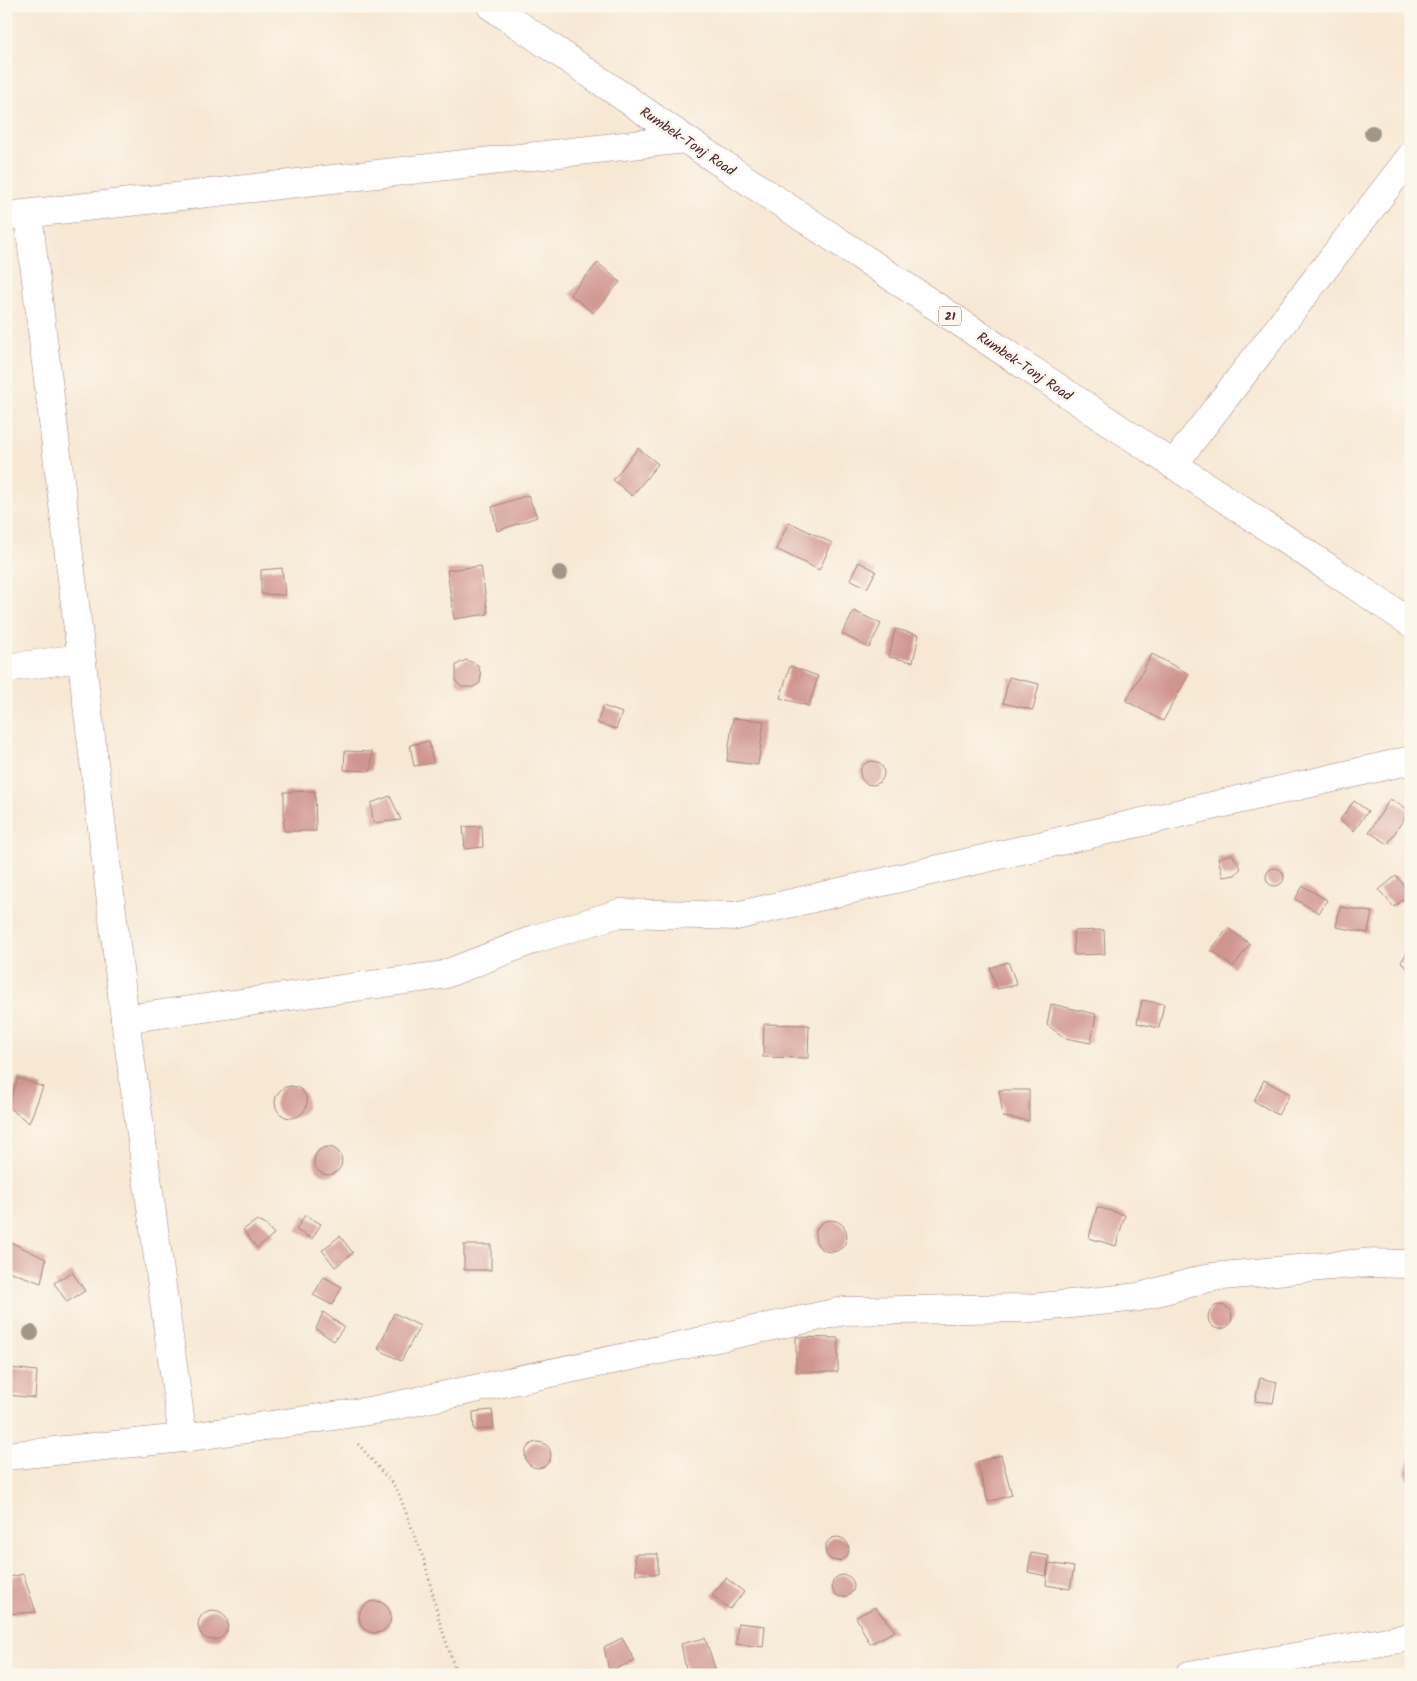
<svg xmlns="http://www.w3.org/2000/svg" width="1417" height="1681" font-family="Kalam,sans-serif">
  <rect width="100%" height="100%" fill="#fbf7ec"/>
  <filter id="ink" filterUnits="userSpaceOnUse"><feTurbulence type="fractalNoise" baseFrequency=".02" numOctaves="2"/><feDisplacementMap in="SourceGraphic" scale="10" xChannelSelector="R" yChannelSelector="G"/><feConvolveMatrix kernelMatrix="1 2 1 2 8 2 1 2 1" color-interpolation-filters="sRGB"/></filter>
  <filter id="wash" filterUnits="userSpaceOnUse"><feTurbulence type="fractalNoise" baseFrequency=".0096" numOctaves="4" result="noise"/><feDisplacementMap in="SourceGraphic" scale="20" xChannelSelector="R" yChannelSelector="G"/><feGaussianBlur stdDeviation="1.12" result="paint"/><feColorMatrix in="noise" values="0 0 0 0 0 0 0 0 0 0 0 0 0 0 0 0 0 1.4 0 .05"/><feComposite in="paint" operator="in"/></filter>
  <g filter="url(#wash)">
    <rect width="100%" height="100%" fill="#f7e8d4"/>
    <g id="blocks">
      <g fill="#d0958e">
        <polygon points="598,263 620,282 593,313 570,294"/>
        <polygon points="638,448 658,464 632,496 613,480"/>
        <polygon points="528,495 537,517 497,531 492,507"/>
        <polygon points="789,522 832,543 819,570 776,549"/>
        <polygon points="859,562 876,571 867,588 850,579"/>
        <polygon points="481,566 488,614 454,619 447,570"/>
        <polygon points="282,568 285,595 261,594 261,570"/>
        <polygon points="854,611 881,624 869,648 842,634"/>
        <polygon points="895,629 919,635 913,662 889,657"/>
        <polygon points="1152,654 1189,674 1163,721 1126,701"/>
        <polygon points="466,660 478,665 481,675 480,683 473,687 462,687 456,682 456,665"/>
        <polygon points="790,666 818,676 809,706 780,698"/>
        <polygon points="1009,677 1039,684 1033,710 1003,703"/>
        <polygon points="603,706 622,713 616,729 597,723"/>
        <polygon points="733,718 764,721 758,765 727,761"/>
        <polygon points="429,741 433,763 414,766 410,745"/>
        <polygon points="345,751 372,752 371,771 344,770"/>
        <circle cx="872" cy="773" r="12"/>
        <polygon points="315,791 316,831 284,831 284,792"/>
        <polygon points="390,796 401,820 373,823 371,803"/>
        <polygon points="1390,799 1409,810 1388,844 1369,832"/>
        <polygon points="1354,801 1368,811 1354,831 1340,820"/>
        <polygon points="482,826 483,847 465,849 463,827"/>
        <polygon points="1232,854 1241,868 1235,875 1223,877 1218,858"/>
        <circle cx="1275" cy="877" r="9"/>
        <polygon points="1396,876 1411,893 1394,907 1379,890"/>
        <polygon points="1303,886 1327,900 1319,913 1295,899"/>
        <polygon points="1340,907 1372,912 1368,933 1336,927"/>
        <polygon points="1228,928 1250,944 1233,967 1211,950"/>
        <polygon points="1104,930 1105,954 1074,955 1073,931"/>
        <polygon points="1409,949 1411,950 1411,972 1401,962"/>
        <polygon points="1008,962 1017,985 997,989 990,968"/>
        <polygon points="1142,1000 1164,1004 1159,1028 1137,1023"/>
        <polygon points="1051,1004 1096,1014 1091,1043 1065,1038 1047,1025"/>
        <polygon points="764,1024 809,1025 808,1058 763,1057"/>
        <polygon points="18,1078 43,1087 29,1123 8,1107"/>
        <polygon points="1264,1080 1290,1094 1278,1115 1254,1101"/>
        <circle cx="291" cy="1102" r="16"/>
        <polygon points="999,1090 1029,1090 1029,1121 1003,1117"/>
        <circle cx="328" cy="1161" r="14"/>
        <polygon points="1097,1207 1125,1215 1116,1246 1089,1238"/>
        <polygon points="305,1215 321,1224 312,1239 296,1230"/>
        <circle cx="831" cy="1236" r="16"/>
        <polygon points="257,1220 266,1225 274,1234 257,1248 243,1230"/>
        <polygon points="340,1236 353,1253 335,1267 322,1250"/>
        <polygon points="6,1240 46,1259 41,1283 6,1270"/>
        <rect x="464" y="1245" width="27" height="25"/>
        <polygon points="72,1272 85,1291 67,1302 54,1283"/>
        <polygon points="324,1277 342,1287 332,1305 313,1295"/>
        <circle cx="1220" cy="1317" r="12"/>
        <polygon points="323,1312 344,1327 334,1341 316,1329"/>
        <polygon points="394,1313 420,1326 401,1361 378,1349"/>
        <polygon points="796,1337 838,1338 838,1372 796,1372"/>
        <polygon points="10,1368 37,1371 35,1398 8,1395"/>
        <polygon points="1260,1378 1277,1382 1273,1403 1255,1401"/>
        <polygon points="492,1410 494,1428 474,1430 473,1412"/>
        <circle cx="538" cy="1455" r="13"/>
        <polygon points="1001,1455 1012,1495 988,1502 977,1462"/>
        <polygon points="1411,1458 1411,1484 1405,1473 1407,1463"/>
        <circle cx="837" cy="1549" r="12"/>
        <polygon points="1031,1553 1049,1556 1046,1576 1028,1572"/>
        <polygon points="635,1554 658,1554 658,1574 636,1574"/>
        <polygon points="1049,1563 1074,1567 1070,1589 1046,1585"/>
        <polygon points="23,1574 36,1612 6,1614 6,1578"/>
        <circle cx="843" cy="1586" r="11"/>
        <polygon points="726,1578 744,1592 730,1609 712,1595"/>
        <circle cx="375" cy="1617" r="16"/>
        <polygon points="875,1607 895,1631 870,1644 856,1617"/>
        <circle cx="213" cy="1625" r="15"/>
        <polygon points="738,1623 765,1626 763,1647 736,1644"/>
        <polygon points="622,1638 635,1661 609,1671 604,1647"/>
        <polygon points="705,1638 717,1674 687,1675 681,1644"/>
      </g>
    </g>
  </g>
  <g filter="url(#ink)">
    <use href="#blocks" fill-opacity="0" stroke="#a08480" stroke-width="1"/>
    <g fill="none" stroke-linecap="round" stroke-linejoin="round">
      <defs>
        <g id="minor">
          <polyline points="28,214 125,1019"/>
          <polyline points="6,216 685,139"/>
          <polyline points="1173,465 1411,156"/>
          <polyline points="6,668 81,658"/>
          <polyline points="183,1438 125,1019 443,975 535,939 620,913 736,916 1411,760"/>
          <polyline points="6,1456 183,1438 375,1410 844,1311 1031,1308 1139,1297 1212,1277 1363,1263 1411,1264"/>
          <polyline points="1189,1675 1411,1637"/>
        </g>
        <polyline id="major" points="491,6 685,139 1411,623"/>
      </defs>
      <use href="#minor" stroke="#a08480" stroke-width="29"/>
      <use href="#major" stroke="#a08480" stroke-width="29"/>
      <polyline stroke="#a08480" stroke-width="3" stroke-dasharray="1 4" stroke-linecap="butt" points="358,1444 397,1489 425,1563 439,1620 457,1675"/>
      <use href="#minor" stroke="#fff" stroke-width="28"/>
      <use href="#major" stroke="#fff" stroke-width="28"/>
    </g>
    <g fill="#a09789">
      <circle cx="1372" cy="133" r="8"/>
      <circle cx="560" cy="573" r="8"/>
      <circle cx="31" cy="1333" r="8"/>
    </g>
  </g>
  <g text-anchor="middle" stroke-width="5" stroke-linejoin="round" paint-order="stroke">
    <rect fill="#fbf7ec" stroke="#7f6065" stroke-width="1" x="939" y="306.5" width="22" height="19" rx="4"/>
    <g font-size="12" font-weight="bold" fill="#4a1f2b">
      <text x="950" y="320">21</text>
    </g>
    <g font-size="14" fill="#4a1f2b" stroke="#fbf7ec">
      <text transform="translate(688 141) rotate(34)" y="5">Rumbek-Tonj Road</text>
      <text transform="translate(1025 366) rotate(34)" y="5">Rumbek-Tonj Road</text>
    </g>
  </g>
  <rect width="1417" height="1681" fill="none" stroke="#fbf7ec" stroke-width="25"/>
</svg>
